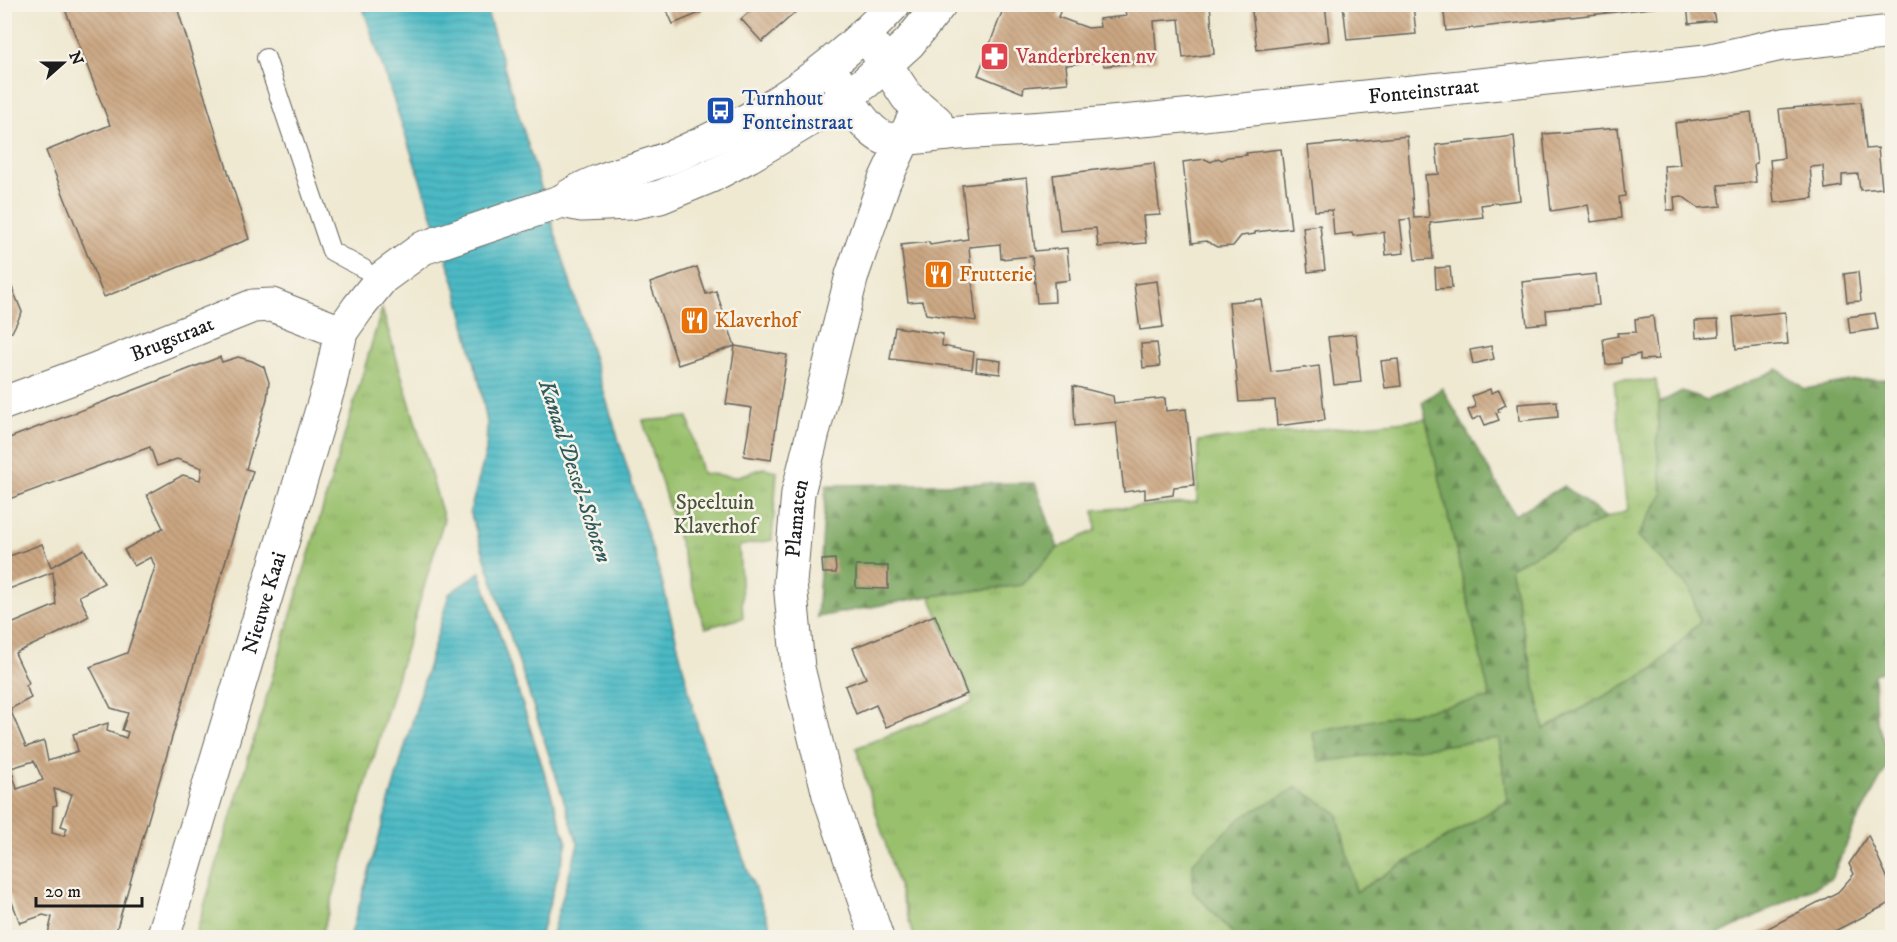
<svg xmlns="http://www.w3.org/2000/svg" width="1897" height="942" font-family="'IM FELL DW Pica',serif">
  <defs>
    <pattern id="grass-tufts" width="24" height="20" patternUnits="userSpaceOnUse" patternTransform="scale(1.5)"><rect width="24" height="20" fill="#99c06c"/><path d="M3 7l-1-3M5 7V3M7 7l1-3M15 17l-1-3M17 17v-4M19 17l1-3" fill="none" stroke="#83a45d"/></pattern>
    <pattern id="forest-firs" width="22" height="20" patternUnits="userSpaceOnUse" patternTransform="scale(1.5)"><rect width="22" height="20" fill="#7aa660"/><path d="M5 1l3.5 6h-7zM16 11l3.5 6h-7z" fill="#63864e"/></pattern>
    <pattern id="water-rules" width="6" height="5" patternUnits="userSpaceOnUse" patternTransform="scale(1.5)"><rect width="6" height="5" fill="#4bb9c4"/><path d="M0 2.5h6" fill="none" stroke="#419ea8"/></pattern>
    <pattern id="building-back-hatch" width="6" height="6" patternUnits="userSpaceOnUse" patternTransform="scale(1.5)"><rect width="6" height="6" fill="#caa681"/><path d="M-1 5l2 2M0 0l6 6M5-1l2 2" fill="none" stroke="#ad8e6f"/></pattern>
  </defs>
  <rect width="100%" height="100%" fill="#f7f3e8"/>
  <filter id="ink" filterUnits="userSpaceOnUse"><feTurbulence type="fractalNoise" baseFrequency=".0167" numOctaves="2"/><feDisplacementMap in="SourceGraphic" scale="12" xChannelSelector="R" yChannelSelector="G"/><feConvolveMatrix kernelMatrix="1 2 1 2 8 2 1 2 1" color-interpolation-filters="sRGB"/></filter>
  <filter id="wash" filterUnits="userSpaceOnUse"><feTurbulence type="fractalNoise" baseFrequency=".008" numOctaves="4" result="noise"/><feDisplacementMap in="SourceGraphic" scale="24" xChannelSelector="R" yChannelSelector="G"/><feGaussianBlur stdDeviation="1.35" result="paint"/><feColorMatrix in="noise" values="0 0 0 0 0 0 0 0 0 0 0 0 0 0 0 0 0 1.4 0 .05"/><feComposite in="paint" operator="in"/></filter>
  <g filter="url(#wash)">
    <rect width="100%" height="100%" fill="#efe9d2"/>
    <g fill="url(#grass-tufts)" stroke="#5a6e44" stroke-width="1.5">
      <polygon points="382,309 444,519 321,937 195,937"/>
      <polygon points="1656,380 1659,403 1657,447 1663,494 1638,536 1690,589 1700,622 1652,670 1544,730 1510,568 1606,518 1628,510 1614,381"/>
      <polygon points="688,417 702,473 735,477 764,468 777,471 772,540 739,546 743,618 705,628 643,421"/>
      <polygon points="1426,419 1491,698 1312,732 1320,762 1499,738 1507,801 1356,893 1337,813 1193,891 1236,937 914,937 856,748 973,702 930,596 1022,585 1058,548 1096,530 1094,510 1197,502 1198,441"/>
    </g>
    <g fill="url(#forest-firs)" stroke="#4b613e" stroke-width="1.5">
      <polygon points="1778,369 1805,389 1854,380 1892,379 1892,669 1874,674 1876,718 1890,761 1854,827 1831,879 1713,937 1236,937 1193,891 1193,862 1242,817 1297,787 1337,813 1356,892 1507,801 1499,738 1320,762 1312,732 1490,698 1422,402 1442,388 1515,515 1564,486 1606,518 1510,568 1544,729 1652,670 1700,622 1690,589 1638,536 1663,494 1657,447 1659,403 1682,391 1707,400"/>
      <polygon points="1035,483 1058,548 1022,585 930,596 817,617 826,485"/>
    </g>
    <g fill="url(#water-rules)" stroke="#346a70" stroke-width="1.5">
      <polygon points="362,5 485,5 662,581 699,732 748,871 775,937 551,937 578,844 470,512 486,451 487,423 480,385 455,284"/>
      <polygon points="480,572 567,843 540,937 350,937 449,594"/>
    </g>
    <g id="blocks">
      <g fill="url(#building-back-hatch)" fill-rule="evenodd">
        <polygon points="63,4 176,4 249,239 104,297 46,151 110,125"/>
        <polygon points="664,4 699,4 702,12 673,24"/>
        <polygon points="1005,4 1063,4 1058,17 1088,28 1100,27 1099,19 1126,16 1124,4 1210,4 1214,54 1183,58 1179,19 1154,21 1157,61 1104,66 1103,61 1066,65 1068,83 1024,87 1023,93 978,75"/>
        <polygon points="1251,4 1325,4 1329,41 1257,50"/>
        <polygon points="1343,4 1413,4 1416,34 1347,40"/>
        <polygon points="1443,4 1660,4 1660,7 1446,31"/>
        <polygon points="1687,4 1712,4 1715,21 1689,24"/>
        <polygon points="757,5 801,5 798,8 799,9 762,42 741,19"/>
        <polygon points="1861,102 1866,149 1878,148 1882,188 1860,190 1858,174 1842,175 1842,186 1825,189 1823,166 1810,167 1813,198 1774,203 1770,160 1784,158 1779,109"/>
        <polygon points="1751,112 1757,163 1754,164 1756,182 1718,185 1721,206 1699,208 1682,196 1674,197 1675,210 1667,210 1664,166 1680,165 1675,123"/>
        <polygon points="1618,128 1625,196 1619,197 1621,218 1591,222 1588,205 1551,211 1543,134"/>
        <polygon points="1407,136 1414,218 1429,217 1425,175 1439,174 1436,145 1514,136 1520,200 1481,205 1483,217 1430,223 1433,259 1415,260 1410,219 1400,220 1404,253 1386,255 1384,232 1353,236 1352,233 1334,235 1332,210 1315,211 1308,146"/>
        <polygon points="1281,149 1291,228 1255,232 1255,234 1241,236 1233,246 1217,247 1206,241 1192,243 1183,162 1205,159 1211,162 1218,158 1222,160 1227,157 1247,155 1246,153"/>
        <polygon points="1154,163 1160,215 1143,216 1146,243 1098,247 1096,228 1060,231 1053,175"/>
        <polygon points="1027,178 1035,251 1067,248 1070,280 1054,282 1055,302 1037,303 1032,256 1001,259 1000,244 969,247 976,321 926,314 922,301 908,302 901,245 929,242 930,245 968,239 962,185"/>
        <polygon points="1320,225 1325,270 1308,272 1303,227"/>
        <polygon points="697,267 706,294 716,291 735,346 678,365 650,283"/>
        <polygon points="1450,267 1452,288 1436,289 1435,268"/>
        <polygon points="4,268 22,312 12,332 4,335"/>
        <polygon points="1858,272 1861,301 1847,302 1844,274"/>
        <polygon points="1596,274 1599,305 1546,310 1547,323 1527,325 1522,282"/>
        <polygon points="1157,281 1163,327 1140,330 1134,284"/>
        <polygon points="1261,299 1271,372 1319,366 1325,420 1277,426 1275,400 1239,402 1229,302"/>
        <polygon points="1785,312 1788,344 1736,349 1733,317"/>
        <polygon points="1875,313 1878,329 1850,333 1848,317"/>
        <polygon points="1653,316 1658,359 1640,360 1640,354 1621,358 1621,363 1606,365 1603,339 1618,336 1617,333 1636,332 1635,319"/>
        <polygon points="1718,320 1719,336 1696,338 1695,321"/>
        <polygon points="895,327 943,334 942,346 974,352 972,369 890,359"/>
        <polygon points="1356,334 1361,382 1334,385 1328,337"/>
        <polygon points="1157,343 1160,366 1143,368 1141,344"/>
        <polygon points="735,346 787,355 771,460 744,456 752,408 726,404"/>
        <polygon points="1491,346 1494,359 1473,364 1470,350"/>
        <path d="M220 357 222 362 238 357 252 361 264 367 269 382 267 399 246 469 253 471 175 727 116 931 114 938H47L52 917 43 915 20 923 4 881V627L56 605 53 572 4 591V558L42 544 51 567 84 549 104 583 79 596 89 616 59 633 15 653 29 683 26 685 31 698 10 709 26 747 44 741 48 761 78 751 73 734 108 723 107 731 126 738 128 732 122 730 128 713 111 708 90 667 127 653 155 567 151 557 134 566 124 550 163 528 147 495 183 475 200 480 202 468 177 459 157 466 150 447 4 501V440ZM34 761 43 780 17 789 11 768ZM54 789 72 794 61 826 67 828 64 836 52 833 53 806 57 805Z"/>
        <polygon points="977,358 1001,361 1000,374 976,371"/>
        <polygon points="1398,359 1401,386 1385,388 1381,361"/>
        <polygon points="1073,386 1113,396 1114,403 1165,398 1166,411 1186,409 1194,485 1174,487 1173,495 1145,499 1145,489 1124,492 1116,422 1075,426"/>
        <polygon points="1490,389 1491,393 1499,390 1506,405 1498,409 1499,412 1496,413 1499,420 1485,425 1481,416 1472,420 1468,410 1476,407 1472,396"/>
        <polygon points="1557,401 1558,417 1519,421 1518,404"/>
        <polygon points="835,559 836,573 823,573 822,560"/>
        <polygon points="856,566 888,566 888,589 856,588"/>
        <polygon points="935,615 967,694 886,727 876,705 856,714 845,686 866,678 853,648"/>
        <polygon points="1868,835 1892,888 1892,902 1821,938 1749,938 1838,892 1854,874 1849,864"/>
      </g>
    </g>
  </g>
  <g filter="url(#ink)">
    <use href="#blocks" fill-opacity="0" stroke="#66645c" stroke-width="1.5"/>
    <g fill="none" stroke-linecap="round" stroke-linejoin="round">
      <defs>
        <polyline id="lane" points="266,58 331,251 364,269"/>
        <g id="street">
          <polyline points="865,33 907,97 936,121"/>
          <path id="s1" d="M829 67C841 86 862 129 884 138 895 142 957 132 974 132 1086 127 1197 115 1308 103 1422 91 1537 79 1651 67L1706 61 1782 44 1892 32"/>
          <path id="s2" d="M4 403 94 370 253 306 272 305 341 332"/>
          <path id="s3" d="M877 938 829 795 798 668 790 583 798 493 852 275 884 182 919 107"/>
        </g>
        <g id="secondary">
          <polyline points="562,201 582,205 630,203 660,197 711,176 749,156 839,102 866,82 909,43 940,4"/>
          <path id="s4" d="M163 938 330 383 341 332 358 308 382 278 423 248 562 201C597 175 641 171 681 153 762 118 834 70 894 4"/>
        </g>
      </defs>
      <use href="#lane" stroke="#66645c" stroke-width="20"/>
      <use href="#street" stroke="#66645c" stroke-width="35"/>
      <use href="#secondary" stroke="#66645c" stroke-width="35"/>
      <use href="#lane" stroke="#fff" stroke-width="18"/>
      <use href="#street" stroke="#fff" stroke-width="33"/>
      <use href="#secondary" stroke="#fff" stroke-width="33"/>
    </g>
  </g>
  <defs>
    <symbol id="pharmacy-square" viewBox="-11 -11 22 22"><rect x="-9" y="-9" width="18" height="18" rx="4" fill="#e0444e" stroke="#f7f3e8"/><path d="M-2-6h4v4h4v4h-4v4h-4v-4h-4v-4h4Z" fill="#fff"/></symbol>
    <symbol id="bus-square" viewBox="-11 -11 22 22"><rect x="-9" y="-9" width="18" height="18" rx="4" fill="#1a4fb4" stroke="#f7f3e8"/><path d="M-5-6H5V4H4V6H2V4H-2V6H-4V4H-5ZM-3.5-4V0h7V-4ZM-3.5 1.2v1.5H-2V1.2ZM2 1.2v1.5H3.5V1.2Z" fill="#fff"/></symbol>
    <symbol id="restaurant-square" viewBox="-11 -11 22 22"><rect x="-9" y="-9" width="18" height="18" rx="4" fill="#e8710a" stroke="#f7f3e8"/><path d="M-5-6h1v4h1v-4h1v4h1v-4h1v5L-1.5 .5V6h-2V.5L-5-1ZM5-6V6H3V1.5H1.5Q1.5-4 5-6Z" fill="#fff"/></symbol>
  </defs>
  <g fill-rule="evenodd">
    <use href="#pharmacy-square" x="978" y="40" width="33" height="33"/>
    <use href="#bus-square" x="704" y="94" width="33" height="33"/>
    <use href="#restaurant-square" x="922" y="258" width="33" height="33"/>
    <use href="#restaurant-square" x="678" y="304" width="33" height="33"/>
  </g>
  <g text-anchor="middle" stroke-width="5" stroke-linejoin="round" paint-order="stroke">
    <g font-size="21" fill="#be3a42" stroke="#f7f3e8" text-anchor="start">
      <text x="1016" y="63">Vanderbreken nv</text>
    </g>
    <g font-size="21" fill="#1c1c1c" stroke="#f7f3e8">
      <text dy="7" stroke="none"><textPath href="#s1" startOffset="633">Fonteinstraat</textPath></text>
      <text dy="7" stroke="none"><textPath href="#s2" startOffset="180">Brugstraat</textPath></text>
      <text dy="7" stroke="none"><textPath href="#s3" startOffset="432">Plamaten</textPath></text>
      <text dy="7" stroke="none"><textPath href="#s4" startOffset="350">Nieuwe Kaai</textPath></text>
    </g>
    <g font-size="21" fill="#164399" stroke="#f7f3e8" text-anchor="start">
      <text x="742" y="105">Turnhout<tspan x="742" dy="24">Fonteinstraat</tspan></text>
    </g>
    <g font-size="21" fill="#c56008" stroke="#f7f3e8" text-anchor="start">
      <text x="959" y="281">Frutterie</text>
      <text x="715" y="327">Klaverhof</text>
    </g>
    <g font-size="21" fill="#485538" stroke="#f7f3e8">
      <text x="715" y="509">Speeltuin<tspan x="715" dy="24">Klaverhof</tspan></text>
    </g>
    <g font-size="22" font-style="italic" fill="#2f5b5f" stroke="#f7f3e8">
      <text transform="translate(576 471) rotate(72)" y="8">Kanaal Dessel-Schoten</text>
    </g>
  </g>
  <rect width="1897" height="942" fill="none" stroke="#f7f3e8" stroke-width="24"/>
  <g transform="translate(63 63) rotate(69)" stroke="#f7f3e8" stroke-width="4.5" paint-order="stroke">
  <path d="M0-4.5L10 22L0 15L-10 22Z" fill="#1c1c1c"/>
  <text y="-9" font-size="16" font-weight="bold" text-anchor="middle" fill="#1c1c1c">N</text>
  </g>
  <path d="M36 897v9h106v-9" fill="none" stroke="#1c1c1c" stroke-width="3"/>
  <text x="45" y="897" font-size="18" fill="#1c1c1c" stroke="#f7f3e8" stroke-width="4.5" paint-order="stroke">20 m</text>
</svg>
